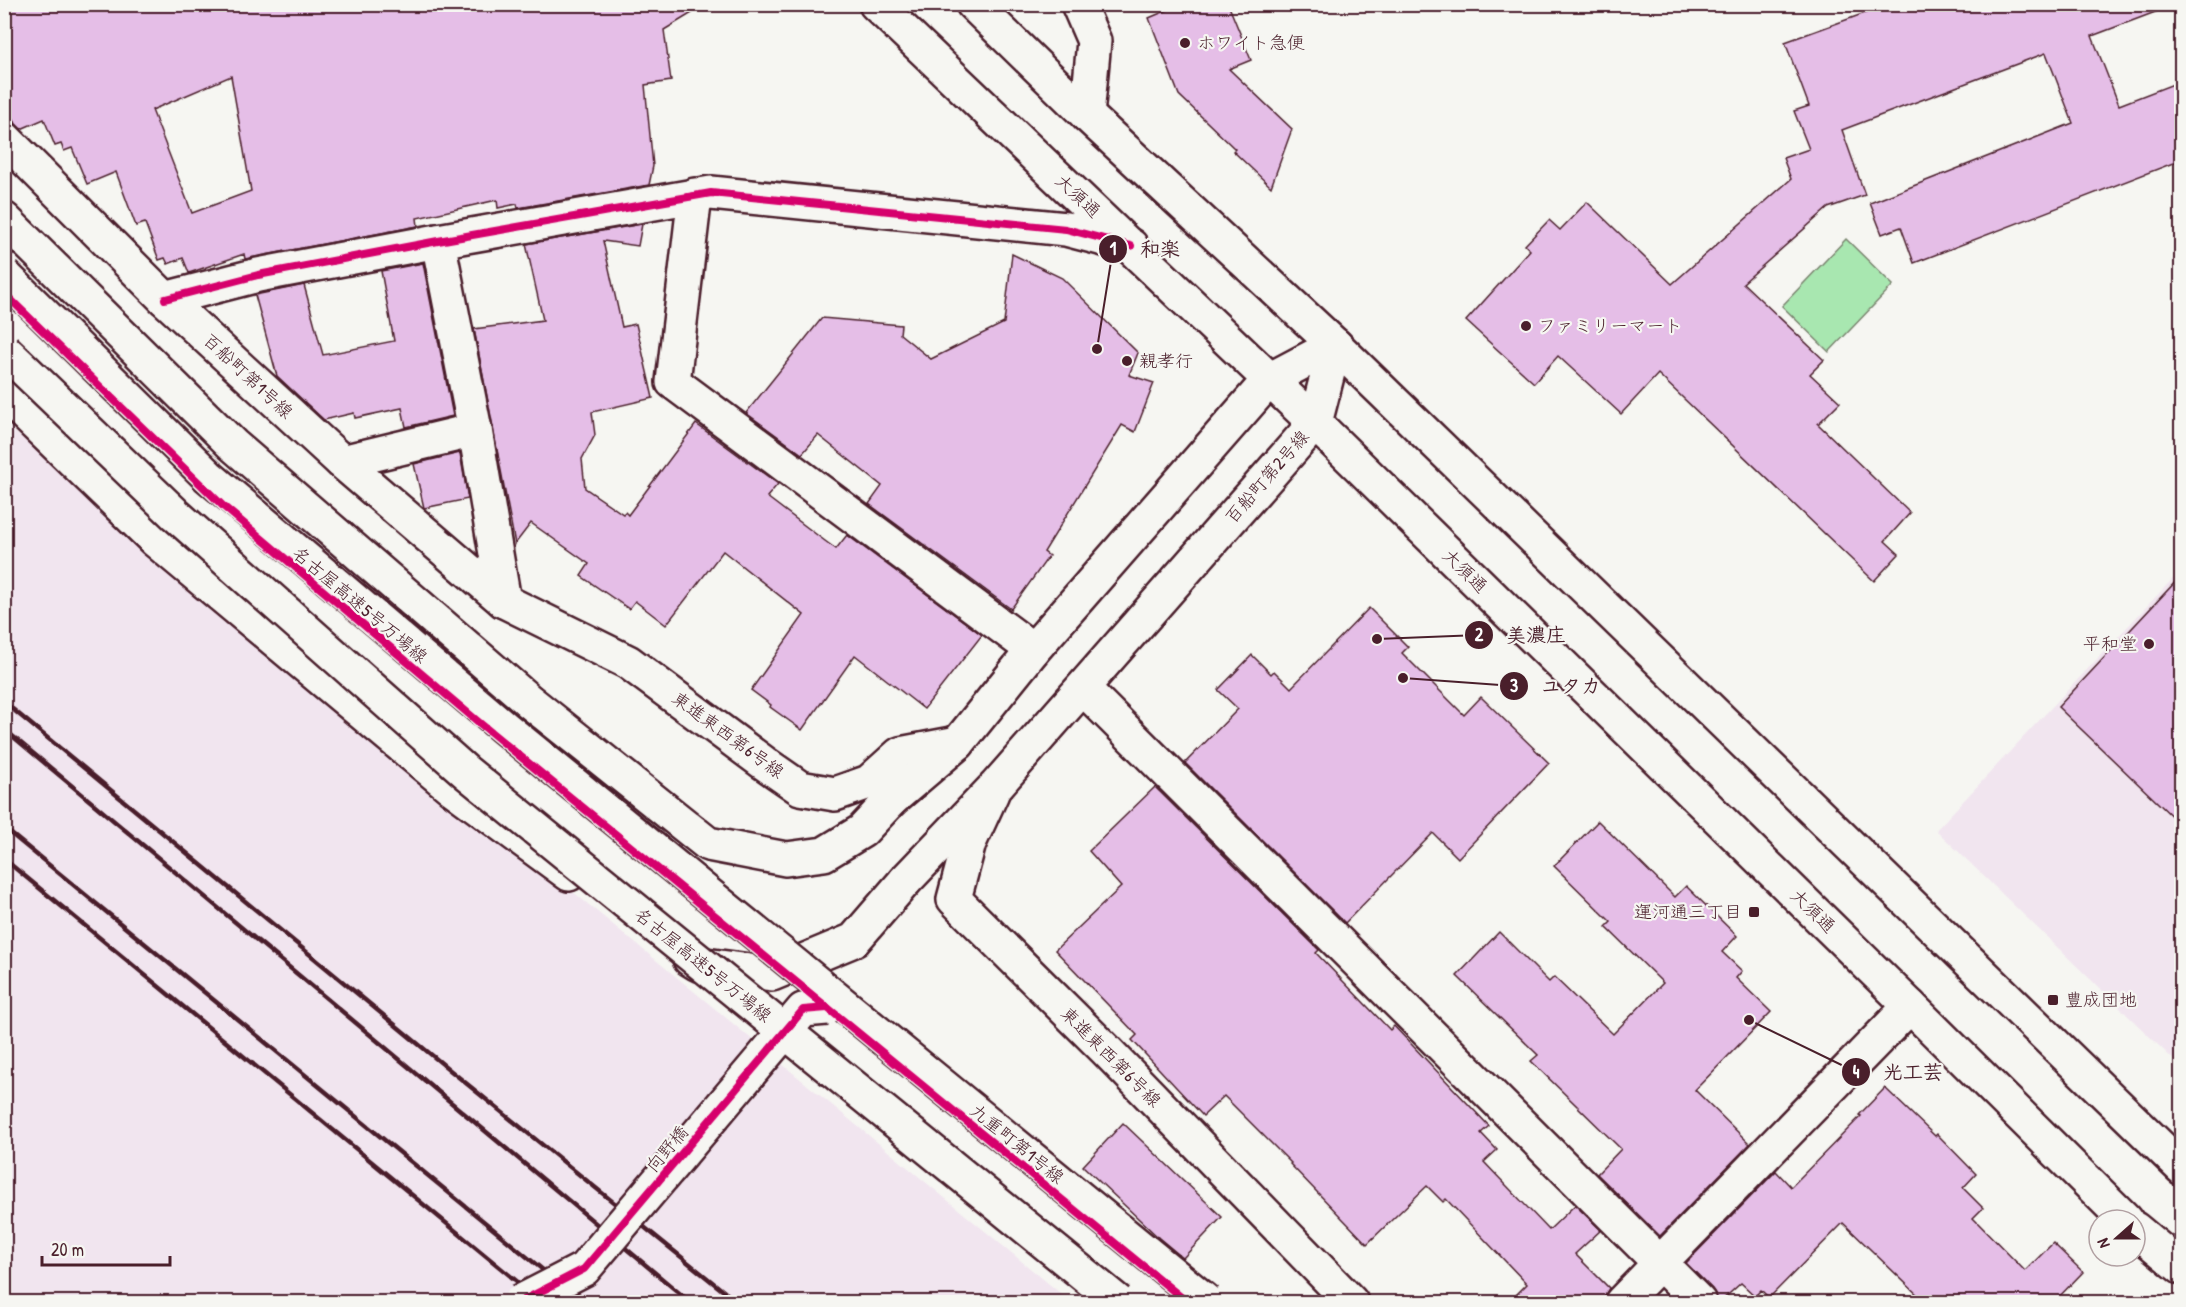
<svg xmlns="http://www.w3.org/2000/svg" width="2186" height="1307" font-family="'Patrick Hand','Klee One',sans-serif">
  <rect width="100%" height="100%" fill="#f6f6f2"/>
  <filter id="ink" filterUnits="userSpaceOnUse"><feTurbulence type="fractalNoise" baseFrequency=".0167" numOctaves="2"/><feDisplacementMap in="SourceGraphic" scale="12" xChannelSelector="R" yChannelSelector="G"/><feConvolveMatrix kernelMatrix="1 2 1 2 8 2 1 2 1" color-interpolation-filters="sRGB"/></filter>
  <g filter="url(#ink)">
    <g fill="#f1e5ef">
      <polygon points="5,424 1071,1302 5,1302"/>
      <polygon points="2181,570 2181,1067 1936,830"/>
    </g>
    <polygon fill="#a8e7b0" stroke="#79836e" stroke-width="1.5" points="1846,239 1893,285 1829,352 1782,306"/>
    <g fill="#e5bee7" stroke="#4a1f2b" stroke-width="1.5" fill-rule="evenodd">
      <path d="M4 4H707L664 30 671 81 645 85 653 166 649 185 518 208 517 204 498 208 497 200 417 218 418 226 245 259 244 254 189 273 183 258 168 264 165 258 159 260 145 223 136 226 116 172 87 184 72 148 64 151 61 144 55 146 44 119 21 129 16 124 4 96ZM231 76 251 191 192 213 152 110Z"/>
      <polygon points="1182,4 1228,4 1251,60 1229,69 1292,129 1271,187 1233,151 1235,149 1179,95 1149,18"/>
      <polygon points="1890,4 2165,4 2166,8 2092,36 2119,105 2181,81 2181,160 1914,263 1901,227 1882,234 1870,203 2073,123 2046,53 1842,130 1865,195 1828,208 1743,283 1824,360 1810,374 1840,402 1818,424 1910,513 1885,541 1899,554 1874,581 1658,374 1621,414 1558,356 1534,383 1466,321 1530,250 1525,245 1549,220 1560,230 1587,202 1672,284 1791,179 1783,158 1809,149 1794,111 1809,106 1785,42"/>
      <polygon points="642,224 638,246 603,241 622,327 636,324 653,398 592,412 595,435 582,459 585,488 623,514 625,512 628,515 696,424 778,484 767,497 825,541 836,549 847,535 982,635 924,709 855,655 802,730 770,707 771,705 751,690 804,615 723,551 666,625 635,601 629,609 581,576 589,564 531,523 515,544 474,329 543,320 526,244"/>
      <polygon points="1012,254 1062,278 1138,353 1129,375 1154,383 1135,432 1122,425 1044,552 1049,556 1011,609 869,504 882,486 818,435 802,454 746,413 822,318 901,325 900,334 931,359 1004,323"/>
      <polygon points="423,263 453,416 406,427 402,408 355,418 354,413 324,420 277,376 255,295 304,285 323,355 394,341 381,271"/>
      <polygon points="460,453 468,499 424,508 414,464"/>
      <polygon points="2181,576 2181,825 2058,707"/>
      <polygon points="1369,608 1408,647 1402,653 1464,715 1481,697 1549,763 1458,858 1433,833 1345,923 1185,763 1238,709 1218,690 1252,655 1271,674 1274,671 1291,688"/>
      <polygon points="1155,787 1319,950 1316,953 1390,1030 1394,1026 1489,1126 1481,1133 1497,1150 1484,1162 1549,1230 1575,1205 1601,1230 1575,1254 1609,1288 1604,1297 1604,1302 1509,1302 1527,1284 1446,1199 1443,1202 1427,1186 1367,1244 1290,1164 1291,1163 1224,1096 1203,1116 1132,1040 1137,1035 1055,950 1121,887 1089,851"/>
      <polygon points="1598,821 1675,897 1686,886 1737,936 1722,952 1742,971 1736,978 1771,1012 1695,1090 1750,1144 1660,1236 1597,1174 1621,1149 1531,1061 1538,1055 1457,976 1499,932 1549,982 1554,977 1613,1034 1663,983 1606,927 1611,922 1554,866"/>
      <polygon points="1885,1088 1935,1136 1937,1134 1976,1174 1963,1188 1983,1208 1973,1218 2025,1271 2053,1243 2083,1272 2055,1301 2057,1302 1925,1302 1843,1223 1769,1298 1761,1290 1755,1296 1741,1283 1720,1302 1712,1289 1686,1263 1776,1171 1791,1187 1861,1116 1859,1115"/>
      <polygon points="1123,1123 1222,1217 1183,1258 1159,1238 1083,1166"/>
    </g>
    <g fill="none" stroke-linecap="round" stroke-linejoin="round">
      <defs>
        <g id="minor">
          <polyline points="1078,4 1094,41 1087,115"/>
          <polyline points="4,138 165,299 342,462 504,601 628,662 764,763 800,788 835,794 869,782 900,754 958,743"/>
          <polyline points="695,195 673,382 1033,650"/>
          <polyline points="438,241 475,430 504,601"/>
          <polyline points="165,299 258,275 438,241 711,193 1066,229 1131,246"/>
          <polyline points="342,462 475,430"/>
          <polyline points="1083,688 1699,1302"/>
          <polyline points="992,793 969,843 954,899 1106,1050 1351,1302"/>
          <polyline points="1622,1302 1910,1006"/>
        </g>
        <g id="tertiary">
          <polyline points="891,800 958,743 1033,650 1269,380 1335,345"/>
          <polyline points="905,881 996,786 1315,423 1335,345"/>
        </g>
        <g id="primary">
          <polyline points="876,4 1315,423 1910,1006 2126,1220"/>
          <polyline points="973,4 1087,115 1335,345 2182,1168"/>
          <polyline points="2135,1229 2182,1268"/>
        </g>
        <g id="motorway">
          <polyline points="4,219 233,445 529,701 708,844 786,859 824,854 862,831 891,800"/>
          <polyline points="4,394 155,540 452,788 569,874"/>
          <polyline points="690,959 698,964 772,974 854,940 905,881"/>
        </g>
      </defs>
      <use href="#minor" stroke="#4a1f2b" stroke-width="38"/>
      <use href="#tertiary" stroke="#4a1f2b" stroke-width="38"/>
      <use href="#primary" stroke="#4a1f2b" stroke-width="38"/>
      <use href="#motorway" stroke="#4a1f2b" stroke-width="38"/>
      <use href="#minor" stroke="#f6f6f2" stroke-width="33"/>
      <use href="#tertiary" stroke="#f6f6f2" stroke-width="33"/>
      <use href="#primary" stroke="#f6f6f2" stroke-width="33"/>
      <use href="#motorway" stroke="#f6f6f2" stroke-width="33"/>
      <g stroke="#4a1f2b" stroke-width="4.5">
        <polyline points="4,702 451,1071 737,1302"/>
        <polyline points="4,729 690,1302"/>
        <polyline points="4,828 582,1302"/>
        <polyline points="4,859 542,1302"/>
      </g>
      <defs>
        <polyline id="minor-bridge" points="520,1302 584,1269 803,1010 827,1008"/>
        <g id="motorway-bridge">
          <polyline points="4,275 208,476 505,728 1207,1302"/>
          <polyline points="4,350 176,515 466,772 1118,1302"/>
        </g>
      </defs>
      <use href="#minor-bridge" stroke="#4a1f2b" stroke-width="38" stroke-linecap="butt"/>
      <use href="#motorway-bridge" stroke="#4a1f2b" stroke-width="38" stroke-linecap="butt"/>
      <use href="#minor-bridge" stroke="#f6f6f2" stroke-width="33"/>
      <use href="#motorway-bridge" stroke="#f6f6f2" stroke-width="33"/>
      <defs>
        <g id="cycleway">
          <polyline points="4,293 223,506 482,725 1187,1302"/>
          <polyline points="165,299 258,275 438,241 711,193 1066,229 1131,246"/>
          <polyline points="520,1302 584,1269 803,1010 827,1008"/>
        </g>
      </defs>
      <use href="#cycleway" stroke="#f6f6f2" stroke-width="11"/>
      <use href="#cycleway" stroke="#d6006c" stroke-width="8"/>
    </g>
  </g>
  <g fill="#4a1f2b" stroke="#f6f6f2" stroke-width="2">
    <circle cx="1185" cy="43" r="6"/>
    <circle cx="1526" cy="326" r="6"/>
    <circle cx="1127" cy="361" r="6"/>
    <circle cx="2149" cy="644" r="6"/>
    <rect x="1748" y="906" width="12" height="12" rx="3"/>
    <rect x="2047" y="994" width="12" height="12" rx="3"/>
  </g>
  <g text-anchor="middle" stroke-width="4.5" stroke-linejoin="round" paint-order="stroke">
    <g font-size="18" fill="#4a1f2b" stroke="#f6f6f2" text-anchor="start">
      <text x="1197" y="49">ホワイト急便</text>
      <text x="1538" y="332">ファミリーマート</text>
      <text x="1139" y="367">親孝行</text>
      <text x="2137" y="650" text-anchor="end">平和堂</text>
      <text x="1742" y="918" text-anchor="end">運河通三丁目</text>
      <text x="2065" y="1006">豊成団地</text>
    </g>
    <g font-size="18" fill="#4a1f2b" stroke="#f6f6f2">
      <text transform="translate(1078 196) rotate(43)" y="6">大須通</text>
      <text transform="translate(248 376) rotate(43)" y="6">百船町第1号線</text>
      <text transform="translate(1267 477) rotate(-49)" y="6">百船町第2号線</text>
      <text transform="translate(1465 571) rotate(44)" y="6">大須通</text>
      <text transform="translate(360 605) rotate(40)" y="6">名古屋高速5号万場線</text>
      <text transform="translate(728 735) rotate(36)" y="6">東進東西第6号線</text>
      <text transform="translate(1813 911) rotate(44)" y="6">大須通</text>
      <text transform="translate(703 965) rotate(39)" y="6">名古屋高速5号万場線</text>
      <text transform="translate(1111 1057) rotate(45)" y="6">東進東西第6号線</text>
      <text transform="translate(1017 1144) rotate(39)" y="6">九重町第1号線</text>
      <text transform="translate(667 1149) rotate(-50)" y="6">向野橋</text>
    </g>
  </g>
  <path fill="none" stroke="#4a1f2b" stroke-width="2" d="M1097 349L1113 249M1377 639L1479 635M1403 678L1514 686M1749 1020L1856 1072"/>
  <g fill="#4a1f2b" stroke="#f6f6f2" stroke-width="2">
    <circle cx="1097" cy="349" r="6"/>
    <circle cx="1377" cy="639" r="6"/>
    <circle cx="1403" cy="678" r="6"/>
    <circle cx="1749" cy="1020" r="6"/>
    <circle cx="1113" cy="249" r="15"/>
    <circle cx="1479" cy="635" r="15"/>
    <circle cx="1514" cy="686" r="15"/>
    <circle cx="1856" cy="1072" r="15"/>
  </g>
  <g font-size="18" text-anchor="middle" font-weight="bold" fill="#fff">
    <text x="1113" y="255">1</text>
    <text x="1479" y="641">2</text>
    <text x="1514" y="692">3</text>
    <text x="1856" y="1078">4</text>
  </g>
  <g font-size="20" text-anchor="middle" font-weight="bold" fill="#4a1f2b" stroke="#f6f6f2" stroke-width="4.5" stroke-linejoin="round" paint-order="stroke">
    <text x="1160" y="256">和楽</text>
    <text x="1536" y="642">美濃庄</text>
    <text x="1571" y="693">ユタカ</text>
    <text x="1913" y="1079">光工芸</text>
  </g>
  <rect width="2186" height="1307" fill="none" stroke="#f6f6f2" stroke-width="24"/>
  <rect x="12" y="12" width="2162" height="1283" fill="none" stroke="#4a1f2b" stroke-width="2" filter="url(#ink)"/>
  <g transform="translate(2117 1238) rotate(249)"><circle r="28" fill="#f6f6f2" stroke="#b1a0a2" stroke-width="1.5"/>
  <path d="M0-4.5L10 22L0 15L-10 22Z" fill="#4a1f2b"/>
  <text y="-9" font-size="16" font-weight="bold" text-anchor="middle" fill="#4a1f2b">N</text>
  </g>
  <path d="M42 1256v9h128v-9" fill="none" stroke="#4a1f2b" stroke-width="3"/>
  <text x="51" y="1256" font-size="18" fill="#4a1f2b" stroke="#f6f6f2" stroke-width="4.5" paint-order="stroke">20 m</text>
</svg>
